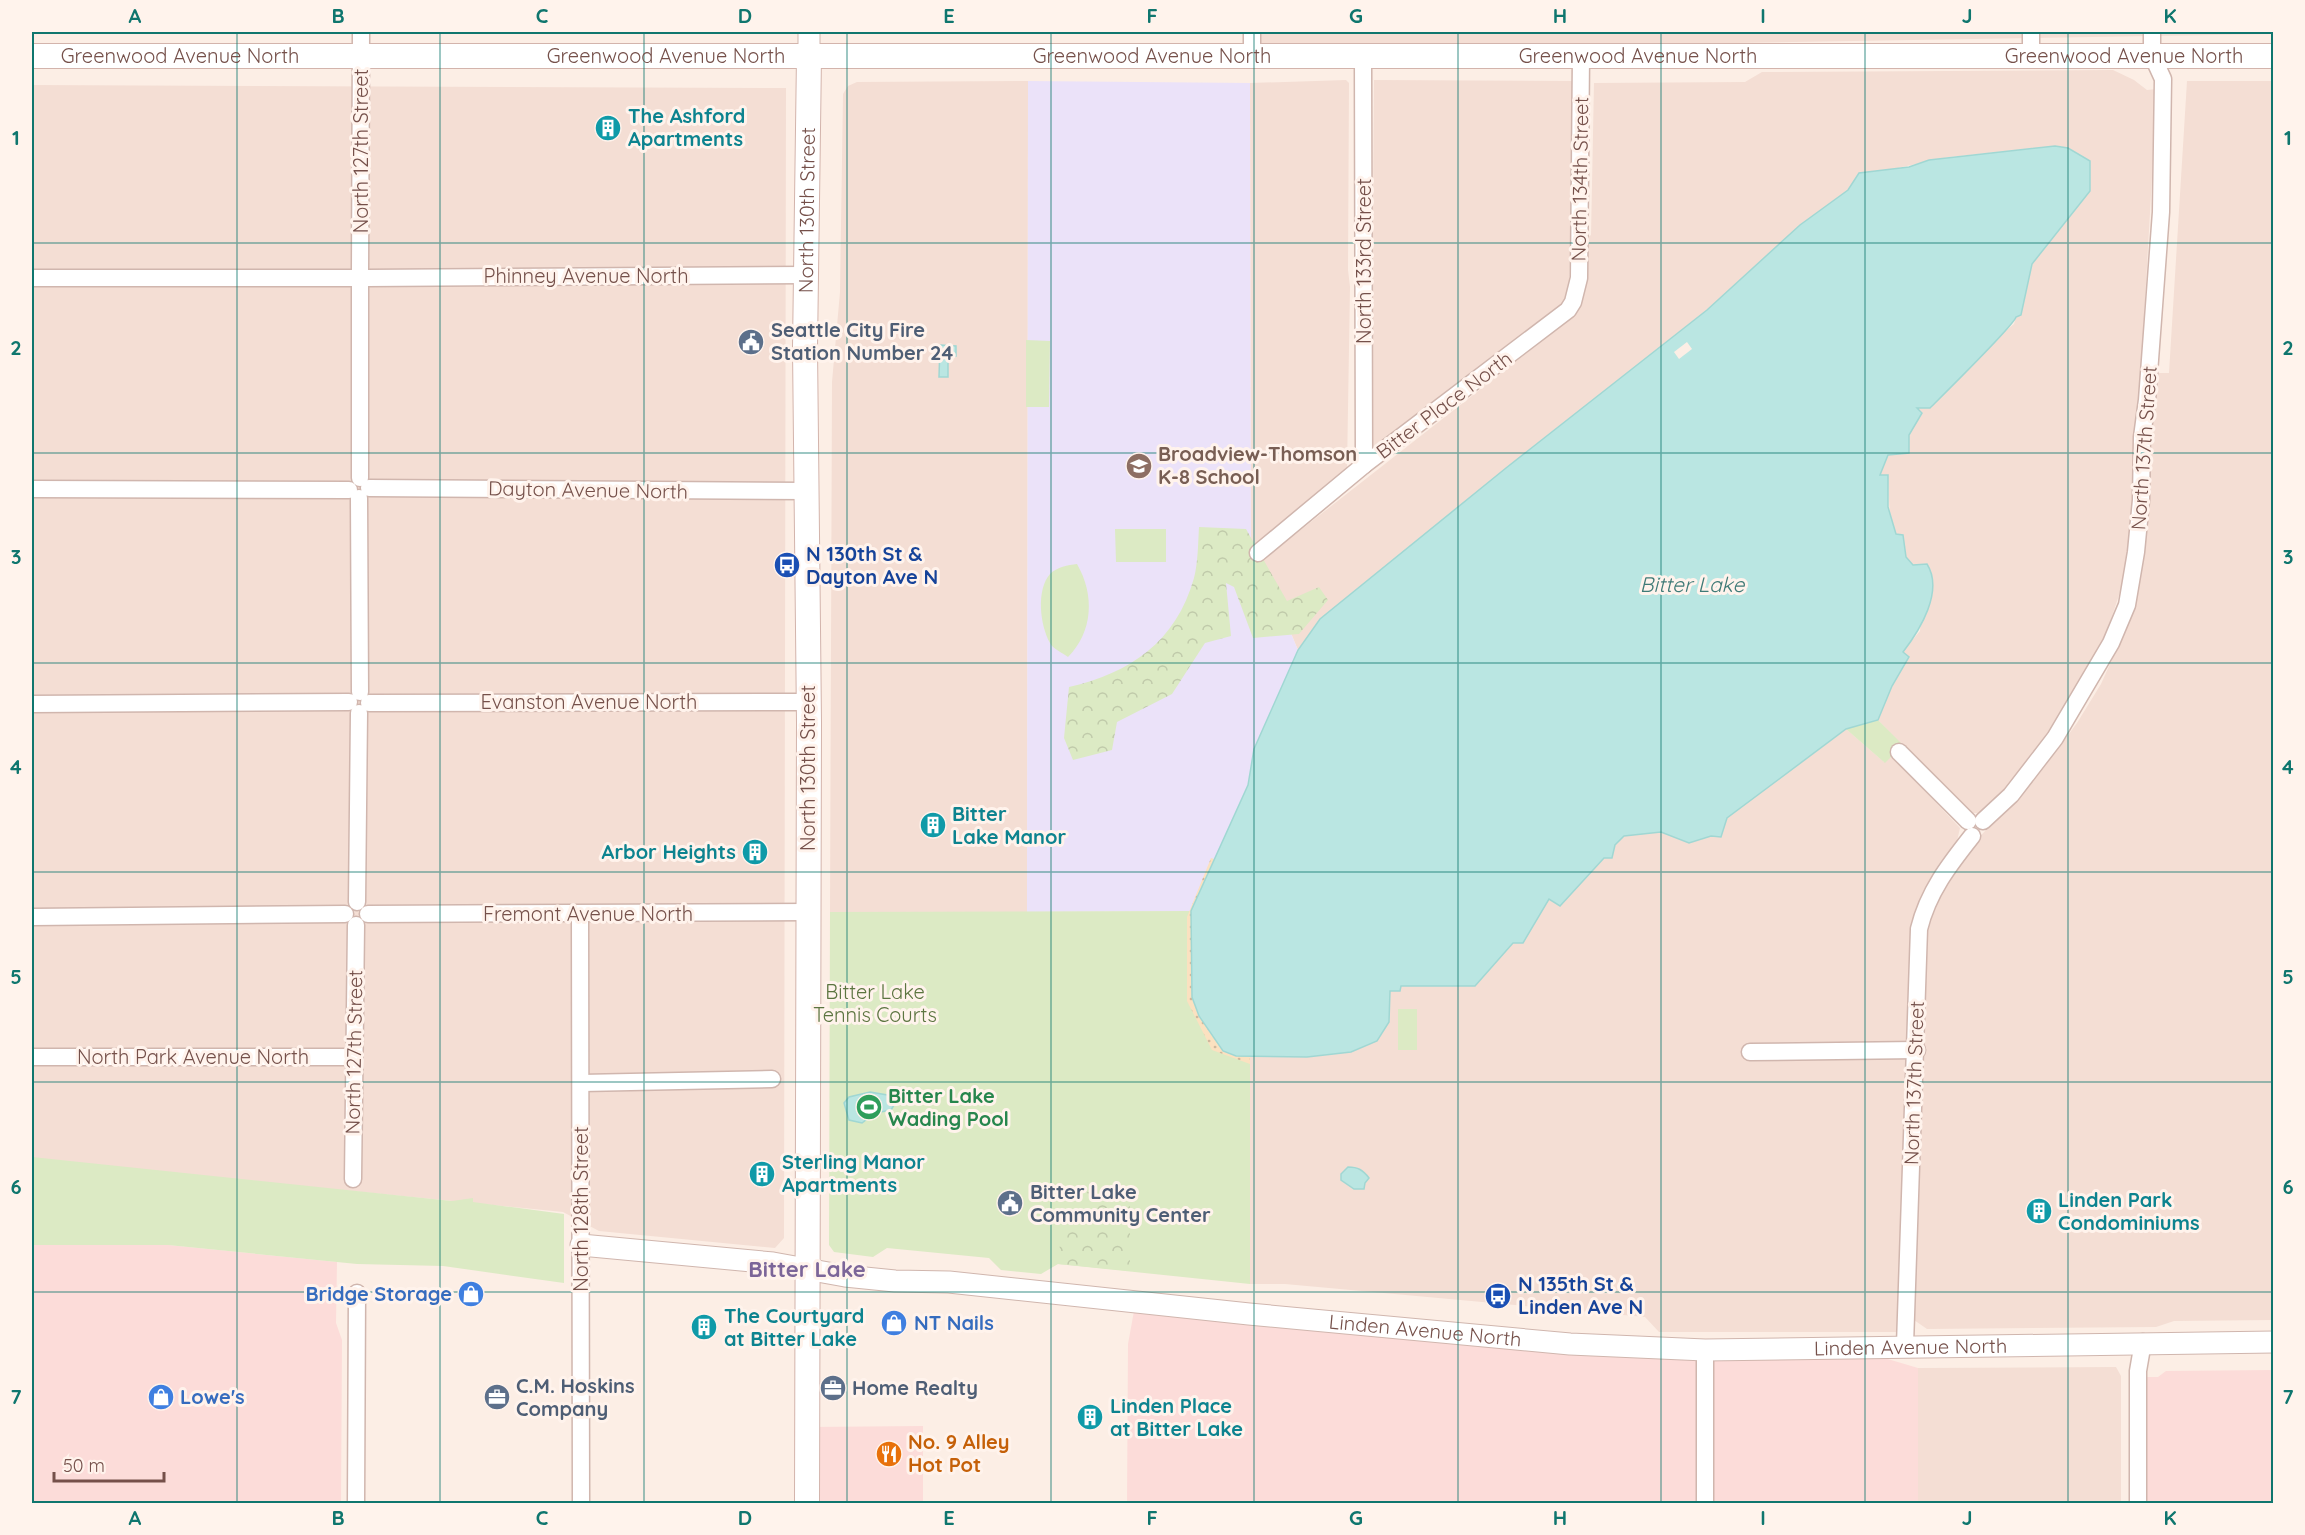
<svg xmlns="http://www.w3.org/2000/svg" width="2305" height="1535" font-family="Quicksand,sans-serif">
  <defs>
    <pattern id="forest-crowns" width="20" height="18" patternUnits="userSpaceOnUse" patternTransform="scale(1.5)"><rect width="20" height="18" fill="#dceac4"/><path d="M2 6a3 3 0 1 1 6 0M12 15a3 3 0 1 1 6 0" fill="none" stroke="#c0caaa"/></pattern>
    <pattern id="sand-dots" width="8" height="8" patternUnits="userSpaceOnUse" patternTransform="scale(1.5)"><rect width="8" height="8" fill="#fbe1c0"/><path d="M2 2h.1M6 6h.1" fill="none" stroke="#d0b99e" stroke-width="1.8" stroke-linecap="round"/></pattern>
  </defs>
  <rect width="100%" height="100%" fill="#fceee5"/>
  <g fill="#f4ded4">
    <polygon points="1260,32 2274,32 2273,34 1259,51"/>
    <polygon points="2113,70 2134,80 2147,90 2157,89 2132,530 2126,574 2104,640 2081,690 2019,774 1982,813 1970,813 1901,747 1902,745 1878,720 1892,686 1909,657 1902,652 1920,631 1924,564 1913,565 1906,557 1903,535 1896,534 1890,520 1888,476 1880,475 1888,455 1909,453 1908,435 1922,414 1917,408 1963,374 1993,341 2014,324 2016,317 2021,315 2032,264 2090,191 2090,161 2068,148 2055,146 1949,157 1888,170 1859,173 1848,190 1800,225 1707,310 1506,468 1320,619 1298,650 1261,561 1565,323 1585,239 1591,235 1594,83 1745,82 1762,72"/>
    <polygon points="1346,80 1349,83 1348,270 1350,287 1347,469 1256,550 1251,540 1250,83"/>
    <polygon points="1374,80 1574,81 1569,299 1371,451"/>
    <polygon points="1028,81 1027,912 830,912 832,382 840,292 843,94 848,86 857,82"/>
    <polygon points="2187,81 2273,81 2273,1320 2174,1321 2156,1327 1927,1329 1914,1320 1928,926 1935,899 1971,846 2043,769 2077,723 2101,684 2122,637 2140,577 2147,527 2155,373 2169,373"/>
    <polygon points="32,85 786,88 784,1238 775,1248 599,1231 563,1212 32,1159"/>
    <polygon points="1846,729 1884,762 1892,756 1960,828 1957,841 1937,867 1924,892 1898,1332 1659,1332 1645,1317 1285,1284 1250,1284 1250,1057 1307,1057 1351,1052 1377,1041 1389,1022 1390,991 1401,986 1475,986 1513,943 1523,943 1549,898 1560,906 1624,836 1661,832 1689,843 1711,836 1721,837 1727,818"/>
    <polygon points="2116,1367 2121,1376 2121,1503 1918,1503 1918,1368"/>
  </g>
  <g fill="#fcdcd9">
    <polygon points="32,1245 168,1245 337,1262 336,1323 342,1340 341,1503 32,1504"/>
    <polygon points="1136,1300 1570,1344 1844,1346 1918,1368 1918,1503 1127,1504 1128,1344"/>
    <polygon points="2273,1370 2273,1503 2147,1503 2147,1377 2158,1377 2166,1371"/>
    <polygon points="923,1426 923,1503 809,1504 810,1427"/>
  </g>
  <polygon fill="#ebe2f9" points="1028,81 1250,83 1251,540 1298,650 1254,749 1248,785 1191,911 1027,912"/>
  <g fill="#dceac4">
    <polygon points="1026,340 1050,341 1049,407 1026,407"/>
    <polygon points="1115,529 1166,529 1166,562 1116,562"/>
    <path d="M1077 564C1095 595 1093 632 1068 657 1063 653 1053 649 1050 643 1040 625 1036 590 1050 574 1057 567 1068 565 1077 564Z"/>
    <polygon points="1878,720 1903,745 1885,763 1846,729"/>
    <path d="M1191 911C1190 939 1186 969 1192 996 1197 1024 1221 1055 1250 1057V1284L1058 1264 1041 1274 1001 1270 989 1258 887 1248 873 1257 834 1252 829 1245 830 912Z"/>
    <rect x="1398" y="1009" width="19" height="41"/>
    <polygon points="32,1157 452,1201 473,1198 473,1202 564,1214 564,1283 443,1266 357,1264 168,1245 32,1245"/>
  </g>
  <g fill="url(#forest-crowns)">
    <path d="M1199 527 1246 529 1287 601 1319 587 1328 600 1299 634 1253 638 1234 587 1226 583 1231 636 1205 643 1172 694 1117 722 1112 750 1073 760 1064 738 1069 687C1130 673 1176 642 1194 578 1198 563 1198 544 1199 527Z"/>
    <path d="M1087 1190 1099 1199 1130 1196V1271L1058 1264 1062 1224C1080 1221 1089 1209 1087 1190Z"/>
  </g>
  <polygon fill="url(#sand-dots)" points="1211,858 1214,859 1191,911 1192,997 1213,1038 1236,1056 1250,1057 1250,1064 1212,1050 1187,1001 1187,917"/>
  <g fill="#bae6e2" stroke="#a0d7d3" stroke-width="1.5">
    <path d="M2055 146 2068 148 2090 161V191L2032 264 2021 315 2016 317C2014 325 1942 396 1930 408H1917L1922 413 1909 435V453L1888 455 1880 475H1888V507L1896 534 1903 535 1906 557 1913 565 1927 564C1944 591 1920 630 1903 652L1909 657 1892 686 1878 720 1846 729 1727 818 1721 837 1711 836 1689 843 1661 832 1624 836 1615 845 1612 858H1604L1560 906 1549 899 1523 943H1513L1475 986H1401L1400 991H1390L1389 1022 1377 1041 1351 1052 1307 1057 1236 1056 1223 1051 1199 1016 1192 997 1191 911 1248 785 1254 749 1298 650 1320 619 1506 468 1707 310 1800 225 1848 190 1859 173 1909 167 1929 160Z"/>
    <polygon points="940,345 956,346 956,356 948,357 948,377 939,377"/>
    <polygon points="870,1092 893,1096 894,1105 891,1110 875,1113 862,1123 849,1120 844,1103 849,1097"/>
    <path d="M1348 1167C1358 1167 1363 1170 1369 1178L1365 1183 1364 1189H1354L1341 1180V1174Z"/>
  </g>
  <polygon fill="#fceee5" points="1687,342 1692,349 1679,359 1674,352"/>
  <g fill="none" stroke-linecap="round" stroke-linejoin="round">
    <defs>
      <g id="minor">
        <polyline points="1252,32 1252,56"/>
        <polyline points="2031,54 2031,32"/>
        <polyline points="1363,56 1364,465"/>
        <polyline points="360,271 361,32"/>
        <polyline points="32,278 353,278"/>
        <polyline points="367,278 806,275"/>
        <polyline points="360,478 360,284"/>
        <polyline points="369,488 806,491"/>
        <polyline points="32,489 349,490"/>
        <polyline points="359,498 360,692"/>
        <polyline points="1258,553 1364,465 1568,310 1573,302 1579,278 1581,55"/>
        <polyline points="369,703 808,702"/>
        <polyline points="32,704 349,702"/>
        <polyline points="1899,752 1968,821"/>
        <polyline points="1983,821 2011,795 2055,738 2111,643 2127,605 2136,552 2141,500 2142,437 2147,400 2161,212 2163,79 2152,55 2152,32"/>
        <polyline points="357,902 359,713"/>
        <polyline points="368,914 809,912"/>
        <polyline points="580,914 581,1504"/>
        <polyline points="32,917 345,914"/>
        <polyline points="1750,1052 1917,1050"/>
        <polyline points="32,1057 354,1057"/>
        <polyline points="582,1083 772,1079"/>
        <polyline points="353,1179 356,925"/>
        <path d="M1905 1345 1919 929C1928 892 1949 865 1972 836"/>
        <polyline points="356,1504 357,1293"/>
        <polyline points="1705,1504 1705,1350"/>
        <polyline points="2138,1504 2138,1371 2143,1342"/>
      </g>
      <g id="tertiary">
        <polyline points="809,32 809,56"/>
        <path id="s1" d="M581 1245 773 1263 845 1276 895 1281 949 1282 1249 1314 1570 1344 1705 1350 2274 1342"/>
      </g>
      <g id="secondary">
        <path id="s2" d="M32 56H2274"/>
        <path id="s3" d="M807 1504 809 722 805 348 809 56"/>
      </g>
    </defs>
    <use href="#minor" stroke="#d0b6ae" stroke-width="19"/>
    <use href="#tertiary" stroke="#d0b6ae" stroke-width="23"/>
    <use href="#secondary" stroke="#d3b4ac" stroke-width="26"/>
    <use href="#minor" stroke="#fff" stroke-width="16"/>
    <use href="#tertiary" stroke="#fff" stroke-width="21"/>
    <use href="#secondary" stroke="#fff" stroke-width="24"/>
  </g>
  <path fill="none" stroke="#0f766e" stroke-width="1.5" stroke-opacity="0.55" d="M237 32V1504M440 32V1504M644 32V1504M847 32V1504M1051 32V1504M1254 32V1504M1458 32V1504M1661 32V1504M1865 32V1504M2068 32V1504M32 243H2274M32 453H2274M32 663H2274M32 872H2274M32 1082H2274M32 1292H2274"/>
  <defs>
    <symbol id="building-disc" viewBox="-11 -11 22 22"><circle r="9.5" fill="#0f9aa8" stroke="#fff3ec"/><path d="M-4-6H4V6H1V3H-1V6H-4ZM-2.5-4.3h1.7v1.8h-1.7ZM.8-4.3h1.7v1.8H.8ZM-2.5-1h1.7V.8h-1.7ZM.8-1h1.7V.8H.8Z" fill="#fff"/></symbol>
    <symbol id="civic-disc" viewBox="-11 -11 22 22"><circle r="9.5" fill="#5c6f8a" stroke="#fff3ec"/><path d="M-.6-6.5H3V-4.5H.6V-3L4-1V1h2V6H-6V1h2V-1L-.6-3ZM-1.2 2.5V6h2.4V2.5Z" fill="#fff"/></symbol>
    <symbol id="school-disc" viewBox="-11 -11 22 22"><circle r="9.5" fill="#8d6e63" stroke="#fff3ec"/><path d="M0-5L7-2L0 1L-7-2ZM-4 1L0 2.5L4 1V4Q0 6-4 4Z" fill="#fff"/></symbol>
    <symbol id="bus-disc" viewBox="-11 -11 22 22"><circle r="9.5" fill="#1a4fb4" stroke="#fff3ec"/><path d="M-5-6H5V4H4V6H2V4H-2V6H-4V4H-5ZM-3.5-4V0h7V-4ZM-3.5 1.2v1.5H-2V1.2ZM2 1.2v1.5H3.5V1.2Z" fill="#fff"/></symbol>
    <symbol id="stadium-disc" viewBox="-11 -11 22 22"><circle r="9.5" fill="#2e9e5b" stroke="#fff3ec"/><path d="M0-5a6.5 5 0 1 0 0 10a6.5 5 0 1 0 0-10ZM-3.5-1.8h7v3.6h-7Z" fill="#fff"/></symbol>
    <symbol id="shop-disc" viewBox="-11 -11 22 22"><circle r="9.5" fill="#3f7fe0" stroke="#fff3ec"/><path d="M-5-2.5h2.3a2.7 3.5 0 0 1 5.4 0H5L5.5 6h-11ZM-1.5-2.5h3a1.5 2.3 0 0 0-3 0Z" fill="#fff"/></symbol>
    <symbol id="office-disc" viewBox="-11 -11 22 22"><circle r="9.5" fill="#5c6f8a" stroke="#fff3ec"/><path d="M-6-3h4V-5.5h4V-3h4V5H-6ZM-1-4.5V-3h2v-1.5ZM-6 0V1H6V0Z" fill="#fff"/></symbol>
    <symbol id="restaurant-disc" viewBox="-11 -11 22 22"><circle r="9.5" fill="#e8710a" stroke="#fff3ec"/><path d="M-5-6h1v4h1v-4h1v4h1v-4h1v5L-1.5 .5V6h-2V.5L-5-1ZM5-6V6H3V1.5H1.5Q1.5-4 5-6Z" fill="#fff"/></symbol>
  </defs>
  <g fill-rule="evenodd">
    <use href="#building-disc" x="593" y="113" width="30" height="30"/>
    <use href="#civic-disc" x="736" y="327" width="30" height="30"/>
    <use href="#school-disc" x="1124" y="451" width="30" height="30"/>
    <use href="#bus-disc" x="772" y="550" width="30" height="30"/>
    <use href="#building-disc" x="918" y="810" width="30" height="30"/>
    <use href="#building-disc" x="740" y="837" width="30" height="30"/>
    <use href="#stadium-disc" x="854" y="1092" width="30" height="30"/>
    <use href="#building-disc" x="747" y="1159" width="30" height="30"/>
    <use href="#civic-disc" x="995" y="1188" width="30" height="30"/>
    <use href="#building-disc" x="2024" y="1196" width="30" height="30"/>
    <use href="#shop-disc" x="456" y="1279" width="30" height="30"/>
    <use href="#bus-disc" x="1483" y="1281" width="30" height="30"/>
    <use href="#shop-disc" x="879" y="1308" width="30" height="30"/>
    <use href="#building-disc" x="689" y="1312" width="30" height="30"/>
    <use href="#office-disc" x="818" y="1373" width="30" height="30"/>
    <use href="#shop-disc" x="146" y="1382" width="30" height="30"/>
    <use href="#office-disc" x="482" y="1382" width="30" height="30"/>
    <use href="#building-disc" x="1075" y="1402" width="30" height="30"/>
    <use href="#restaurant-disc" x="874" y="1439" width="30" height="30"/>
  </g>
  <g text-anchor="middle" stroke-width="6" stroke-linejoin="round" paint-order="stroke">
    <g font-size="20" fill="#75504a" stroke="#fff3ec">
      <text dy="7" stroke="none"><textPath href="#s2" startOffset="148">Greenwood Avenue North</textPath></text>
      <text dy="7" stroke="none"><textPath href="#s2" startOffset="1120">Greenwood Avenue North</textPath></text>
      <text dy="7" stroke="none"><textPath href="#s2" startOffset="1606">Greenwood Avenue North</textPath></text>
      <text dy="7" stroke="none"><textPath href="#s2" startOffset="2092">Greenwood Avenue North</textPath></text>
      <text dy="7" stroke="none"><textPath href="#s2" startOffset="634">Greenwood Avenue North</textPath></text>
      <text transform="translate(361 151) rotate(-90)" y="7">North 127th Street</text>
      <text transform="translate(1580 179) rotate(-89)" y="7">North 134th Street</text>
      <text dy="7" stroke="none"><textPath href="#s3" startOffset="1294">North 130th Street</textPath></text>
      <text transform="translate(1364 261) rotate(-90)" y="7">North 133rd Street</text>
      <text x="586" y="283">Phinney Avenue North</text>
      <text transform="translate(1444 405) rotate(-37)" y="7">Bitter Place North</text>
      <text transform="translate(2144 448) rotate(-86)" y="7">North 137th Street</text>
      <text transform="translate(588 490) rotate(1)" y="7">Dayton Avenue North</text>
      <text x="589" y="709">Evanston Avenue North</text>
      <text transform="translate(808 768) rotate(-90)" y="7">North 130th Street</text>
      <text x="588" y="921">Fremont Avenue North</text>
      <text transform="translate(354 1052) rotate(-89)" y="7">North 127th Street</text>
      <text x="193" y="1064">North Park Avenue North</text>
      <text transform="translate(1914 1083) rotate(-88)" y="7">North 137th Street</text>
      <text transform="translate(581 1209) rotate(-90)" y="7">North 128th Street</text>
      <text dy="7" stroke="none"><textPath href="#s1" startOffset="849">Linden Avenue North</textPath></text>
      <text dy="7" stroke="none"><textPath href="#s1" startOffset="1335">Linden Avenue North</textPath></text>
    </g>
    <g font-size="20" font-weight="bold" fill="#0d838f" stroke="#fff3ec" text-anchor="start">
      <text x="628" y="123">The Ashford<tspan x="628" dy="23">Apartments</tspan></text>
      <text x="952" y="821">Bitter<tspan x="952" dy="23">Lake Manor</tspan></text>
      <text x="736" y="859" text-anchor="end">Arbor Heights</text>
      <text x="782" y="1169">Sterling Manor<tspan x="782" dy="23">Apartments</tspan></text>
      <text x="2058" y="1207">Linden Park<tspan x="2058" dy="23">Condominiums</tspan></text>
      <text x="724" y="1323">The Courtyard<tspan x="724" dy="23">at Bitter Lake</tspan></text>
      <text x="1110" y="1413">Linden Place<tspan x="1110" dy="23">at Bitter Lake</tspan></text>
    </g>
    <g font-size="20" font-weight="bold" fill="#4e5e75" stroke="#fff3ec" text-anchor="start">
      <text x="771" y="337">Seattle City Fire<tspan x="771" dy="23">Station Number 24</tspan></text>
      <text x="1030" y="1199">Bitter Lake<tspan x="1030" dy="23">Community Center</tspan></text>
      <text x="516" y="1393">C.M. Hoskins<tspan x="516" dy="23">Company</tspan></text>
      <text x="852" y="1395">Home Realty</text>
    </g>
    <g font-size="20" font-weight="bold" fill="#785e54" stroke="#fff3ec" text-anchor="start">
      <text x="1158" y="461">Broadview-Thomson<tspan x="1158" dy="23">K-8 School</tspan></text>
    </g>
    <g font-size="20" font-weight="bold" fill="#164399" stroke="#fff3ec" text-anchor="start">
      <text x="806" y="561">N 130th St &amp;<tspan x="806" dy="23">Dayton Ave N</tspan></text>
      <text x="1518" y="1291">N 135th St &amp;<tspan x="1518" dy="23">Linden Ave N</tspan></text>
    </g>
    <g font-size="20" fill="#5c7540" stroke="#fff3ec">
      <text x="875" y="999">Bitter Lake<tspan x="875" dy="23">Tennis Courts</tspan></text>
    </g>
    <g font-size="20" font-weight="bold" fill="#27864d" stroke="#fff3ec" text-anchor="start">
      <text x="888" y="1103">Bitter Lake<tspan x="888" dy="23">Wading Pool</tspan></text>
    </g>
    <g font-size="20" font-weight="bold" fill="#366cbe" stroke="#fff3ec" text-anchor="start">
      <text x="452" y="1301" text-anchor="end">Bridge Storage</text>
      <text x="914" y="1330">NT Nails</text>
      <text x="180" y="1404">Lowe's</text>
    </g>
    <g font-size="20" font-weight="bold" fill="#c56008" stroke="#fff3ec" text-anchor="start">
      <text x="908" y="1449">No. 9 Alley<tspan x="908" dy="23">Hot Pot</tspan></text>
    </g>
    <g font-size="21" font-style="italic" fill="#3e7a76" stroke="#fff3ec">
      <text x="1692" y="592">Bitter Lake</text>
    </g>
    <g font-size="22" font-weight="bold" fill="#7c6699" stroke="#fff3ec">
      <text x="807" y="1277">Bitter Lake</text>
    </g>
  </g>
  <rect width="2305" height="1535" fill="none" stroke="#fff3ec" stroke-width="66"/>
  <path d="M54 1472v9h110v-9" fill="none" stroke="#75504a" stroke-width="3"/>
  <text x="63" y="1472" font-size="18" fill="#75504a" stroke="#fff3ec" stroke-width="4.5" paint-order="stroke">50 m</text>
  <rect x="33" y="33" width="2239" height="1469" fill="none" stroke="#0f766e" stroke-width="2"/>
  <g font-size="20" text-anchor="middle" font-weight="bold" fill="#0f766e">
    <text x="135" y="23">A</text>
    <text x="338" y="23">B</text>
    <text x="542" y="23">C</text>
    <text x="745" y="23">D</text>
    <text x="949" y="23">E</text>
    <text x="1152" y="23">F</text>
    <text x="1356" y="23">G</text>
    <text x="1560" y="23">H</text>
    <text x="1763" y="23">I</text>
    <text x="1967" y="23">J</text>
    <text x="2170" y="23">K</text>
    <text x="16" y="145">1</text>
    <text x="2288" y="145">1</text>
    <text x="16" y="355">2</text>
    <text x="2288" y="355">2</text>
    <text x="16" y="564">3</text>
    <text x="2288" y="564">3</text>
    <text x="16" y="774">4</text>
    <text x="2288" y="774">4</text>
    <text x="16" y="984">5</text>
    <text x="2288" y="984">5</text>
    <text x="16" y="1194">6</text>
    <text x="2288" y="1194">6</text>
    <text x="16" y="1404">7</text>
    <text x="2288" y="1404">7</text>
    <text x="135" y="1525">A</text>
    <text x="338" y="1525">B</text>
    <text x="542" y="1525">C</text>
    <text x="745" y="1525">D</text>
    <text x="949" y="1525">E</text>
    <text x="1152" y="1525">F</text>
    <text x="1356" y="1525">G</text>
    <text x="1560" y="1525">H</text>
    <text x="1763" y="1525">I</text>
    <text x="1967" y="1525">J</text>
    <text x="2170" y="1525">K</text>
  </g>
</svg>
